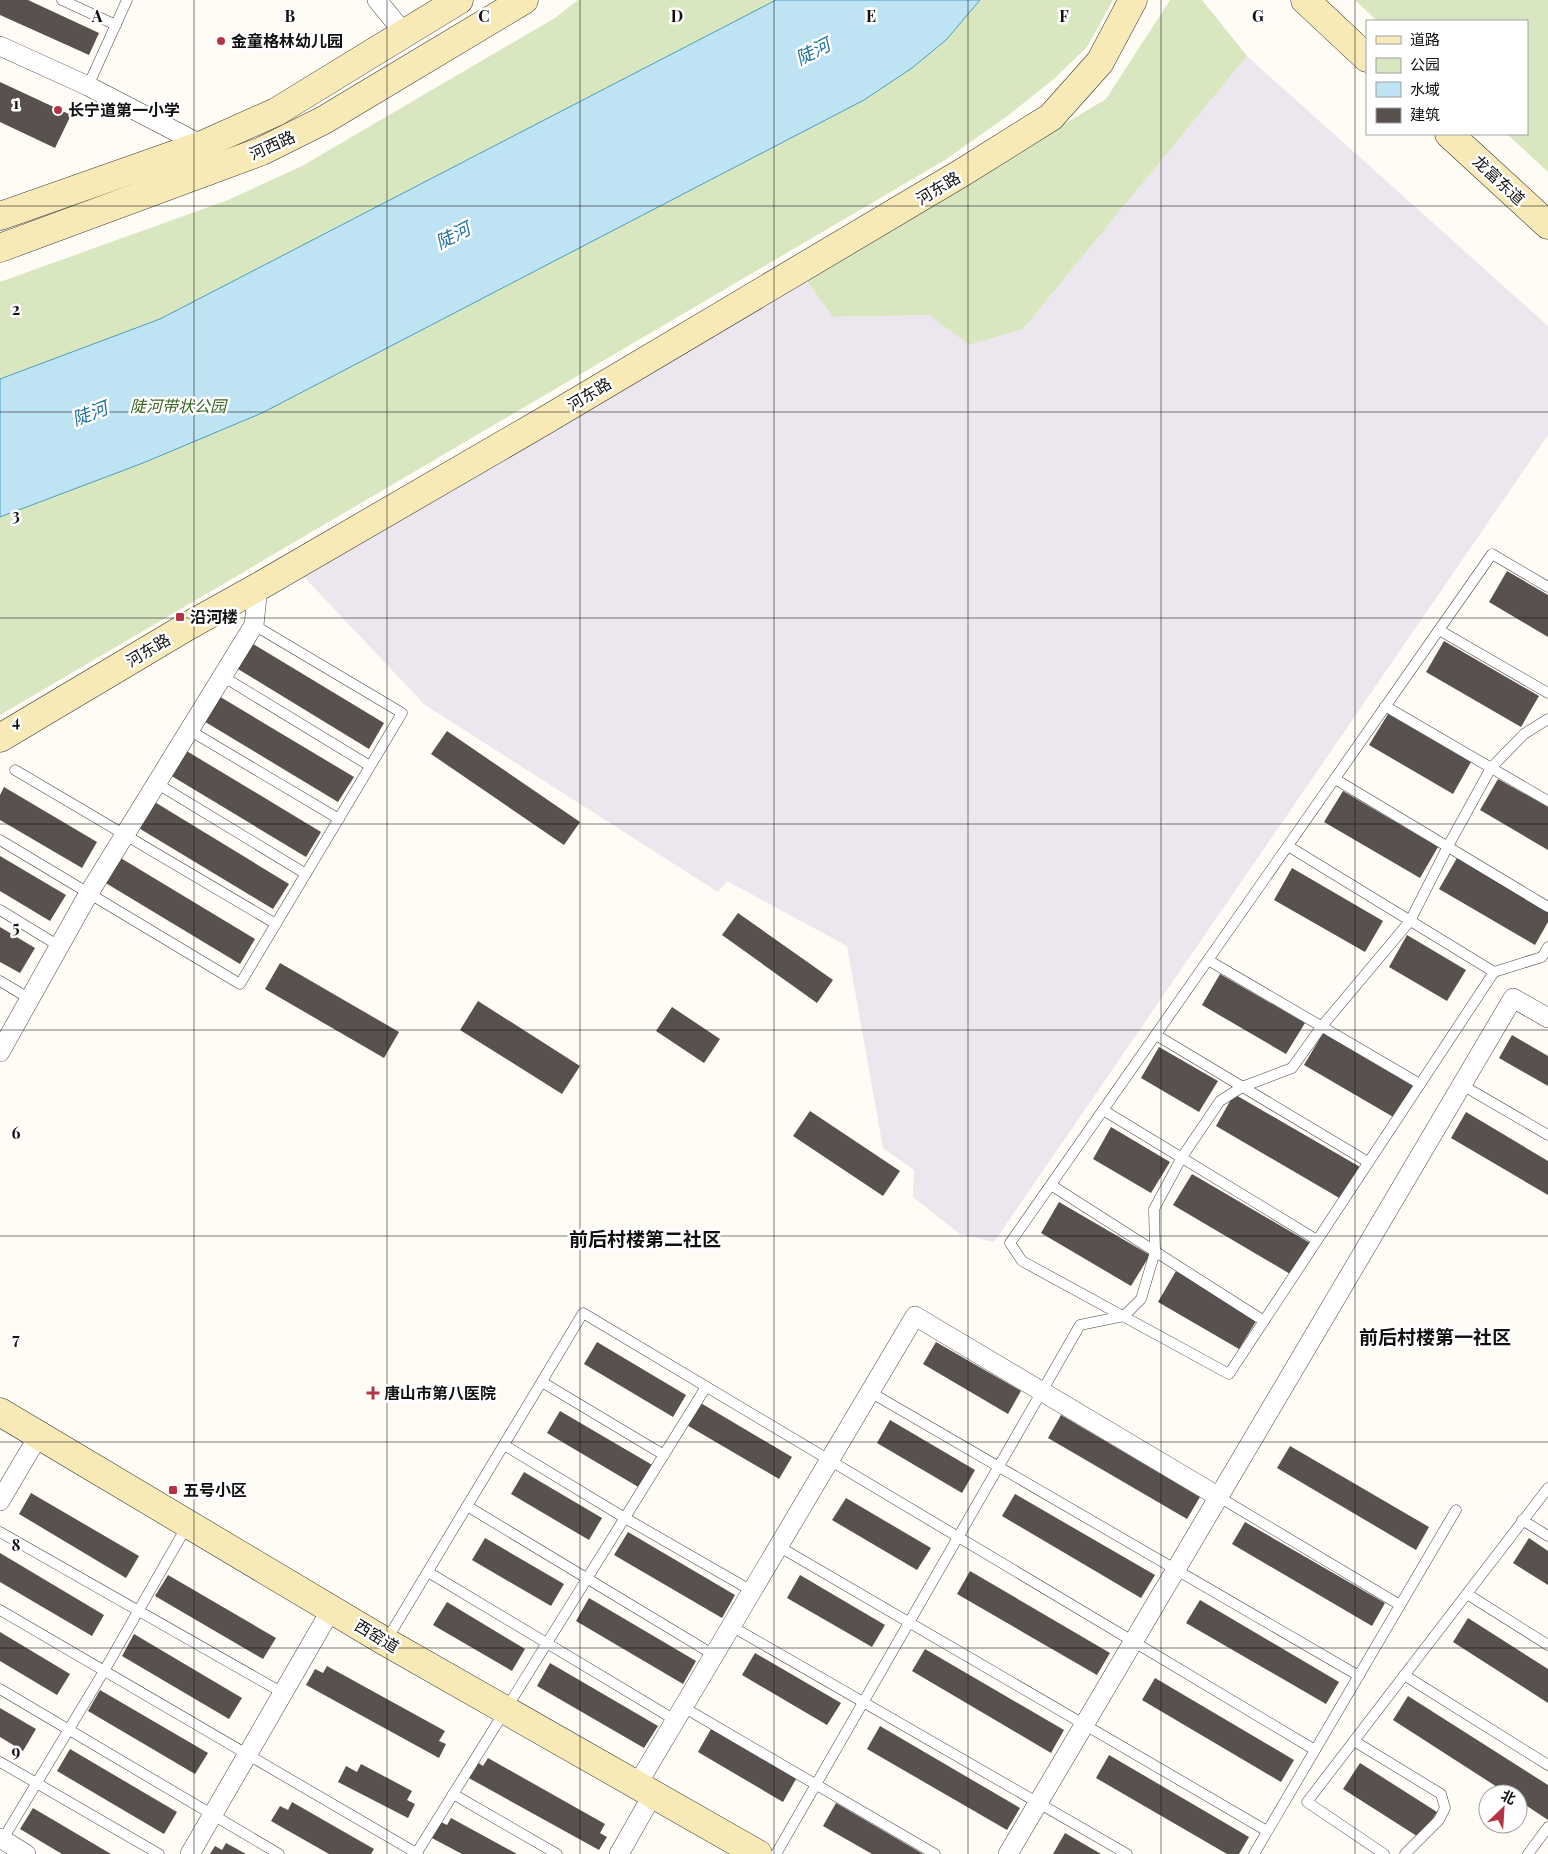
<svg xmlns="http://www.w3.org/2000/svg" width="1548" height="1854" font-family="'Playfair Display','Noto Sans SC',serif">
  <rect width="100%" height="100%" fill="#fefcf5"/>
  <polygon fill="#ece6ee" points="1247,56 1548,326 1548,435 994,1242 960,1234 913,1197 914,1170 883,1148 847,946 727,881 718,892 425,705 304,577 806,280 833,317 929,315 969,345 1023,329"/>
  <g fill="#d8e7c0">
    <polygon points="578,0 1113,0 1087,47 1054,79 1006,117 945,160 0,715 0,282 228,200 302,166 555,18"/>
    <polygon points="1170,0 1202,0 1247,56 1023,329 969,345 929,315 833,317 806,280 1106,99"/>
    <polygon points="1355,0 1548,0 1548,172 1507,134 1527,134 1527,21 1377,21"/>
  </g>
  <polygon fill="#bee3f2" stroke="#4b9fc3" points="776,0 980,0 946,40 912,68 864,100 262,413 143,463 0,517 0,379 160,319"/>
  <g fill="#59514e">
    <polygon points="0,0 28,0 99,33 89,55 0,15"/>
    <polygon points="0,82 71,115 55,148 0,122"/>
    <polygon points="1507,571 1548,595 1548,637 1489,602"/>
    <polygon points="248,641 384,723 369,749 233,666"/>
    <polygon points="1444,641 1539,696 1521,727 1426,672"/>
    <polygon points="217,695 354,777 338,802 202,720"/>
    <polygon points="1388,714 1471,762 1453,794 1369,745"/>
    <polygon points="447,731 580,822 564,845 431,754"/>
    <polygon points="185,750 321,832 306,857 170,775"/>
    <polygon points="1498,779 1548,807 1548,850 1480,810"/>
    <polygon points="4,787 97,842 82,868 0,820 0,795"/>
    <polygon points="1343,791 1438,847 1420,878 1324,822"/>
    <polygon points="153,801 289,884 273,909 137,827"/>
    <polygon points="0,856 66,895 50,921 0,891"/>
    <polygon points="119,857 255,939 240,964 104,882"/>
    <polygon points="1457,858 1548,911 1548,922 1535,945 1439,889"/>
    <polygon points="1292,868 1383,921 1365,952 1274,900"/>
    <polygon points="738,913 833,980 817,1003 722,935"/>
    <polygon points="0,927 35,948 20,973 0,962"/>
    <polygon points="1407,935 1466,970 1447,1001 1389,967"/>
    <polygon points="280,963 399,1032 384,1058 265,989"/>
    <polygon points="1220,974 1305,1023 1286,1054 1202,1005"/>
    <polygon points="478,1001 580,1066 562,1094 460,1030"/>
    <polygon points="672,1007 720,1039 704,1063 656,1031"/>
    <polygon points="1323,1033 1413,1086 1395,1118 1304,1065"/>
    <polygon points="1512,1035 1548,1056 1548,1086 1499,1058"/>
    <polygon points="1159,1047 1218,1081 1199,1112 1141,1078"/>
    <polygon points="1234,1094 1360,1167 1341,1199 1216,1126"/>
    <polygon points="810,1111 900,1171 883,1196 793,1136"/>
    <polygon points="1466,1112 1548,1161 1548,1195 1451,1138"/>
    <polygon points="1111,1127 1170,1162 1151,1193 1093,1159"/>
    <polygon points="1192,1174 1310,1243 1292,1275 1173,1205"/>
    <polygon points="1059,1202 1150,1255 1131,1286 1041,1233"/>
    <polygon points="1176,1271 1258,1318 1239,1349 1158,1302"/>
    <polygon points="597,1342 686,1395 673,1417 584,1364"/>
    <polygon points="936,1342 1021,1391 1008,1414 923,1364"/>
    <polygon points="699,1402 792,1457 779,1479 685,1424"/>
    <polygon points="560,1411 654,1466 640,1488 547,1433"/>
    <polygon points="1061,1415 1200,1497 1187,1519 1048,1438"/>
    <polygon points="890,1420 975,1470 962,1493 877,1443"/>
    <polygon points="1290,1446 1429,1527 1416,1550 1277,1468"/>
    <polygon points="524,1472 602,1518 589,1540 511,1494"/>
    <polygon points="31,1493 139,1556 126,1578 19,1514"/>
    <polygon points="1015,1494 1155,1575 1141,1598 1002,1516"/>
    <polygon points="846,1498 931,1548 917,1570 832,1520"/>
    <polygon points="1245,1522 1385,1603 1372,1626 1232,1544"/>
    <polygon points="628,1532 735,1595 722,1618 614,1555"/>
    <polygon points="485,1538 564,1584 551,1606 472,1560"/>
    <polygon points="1529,1538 1548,1551 1548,1585 1513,1563"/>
    <polygon points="0,1553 104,1615 92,1636 0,1582"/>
    <polygon points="970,1571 1110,1653 1097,1675 957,1594"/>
    <polygon points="168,1575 276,1638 263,1659 155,1596"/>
    <polygon points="800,1575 885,1625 872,1647 787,1598"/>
    <polygon points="589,1598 696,1661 683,1684 576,1621"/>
    <polygon points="1200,1600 1339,1682 1326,1704 1186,1623"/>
    <polygon points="447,1602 525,1649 512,1671 433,1625"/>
    <polygon points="1468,1618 1548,1669 1548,1703 1453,1642"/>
    <polygon points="0,1632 70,1674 57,1695 0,1661"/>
    <polygon points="134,1634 242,1698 229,1719 122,1656"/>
    <polygon points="925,1649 1064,1730 1051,1753 912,1671"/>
    <polygon points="755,1653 841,1703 827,1725 742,1675"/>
    <polygon points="550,1663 658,1726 644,1748 537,1686"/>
    <polygon points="327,1666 445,1731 439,1741 446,1744 439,1758 306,1685 315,1669 323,1673"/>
    <polygon points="1155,1678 1294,1760 1281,1782 1142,1700"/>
    <polygon points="100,1690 208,1753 195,1774 88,1711"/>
    <polygon points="1408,1696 1548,1785 1548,1820 1518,1800 1518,1794 1508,1794 1393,1720"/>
    <polygon points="0,1708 36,1729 23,1751 0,1737"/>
    <polygon points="880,1726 1020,1808 1007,1830 867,1749"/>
    <polygon points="711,1729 796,1779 783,1802 698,1752"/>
    <polygon points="70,1749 177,1812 164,1834 57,1771"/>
    <polygon points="1109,1755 1249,1837 1239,1854 1227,1854 1096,1778"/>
    <polygon points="488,1758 605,1824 600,1833 607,1837 599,1850 467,1777 476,1761 483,1766"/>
    <polygon points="1360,1763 1437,1812 1420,1838 1343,1789"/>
    <polygon points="361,1764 412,1791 407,1800 415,1804 408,1818 338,1782 346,1766 357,1772"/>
    <polygon points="292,1802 374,1849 371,1854 329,1854 271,1821 280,1806 288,1810"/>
    <polygon points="836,1803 923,1854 872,1854 823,1826"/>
    <polygon points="33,1808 111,1854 62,1854 20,1829"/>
    <polygon points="451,1818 517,1854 462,1854 430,1837 439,1821 447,1825"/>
    <polygon points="1065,1833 1101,1854 1053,1854"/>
    <polygon points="226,1843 246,1854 210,1854 215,1846 222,1850"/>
  </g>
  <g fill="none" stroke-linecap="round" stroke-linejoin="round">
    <defs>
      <g id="lane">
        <polyline points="62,0 116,25"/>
        <polyline points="88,86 127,0"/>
        <polyline points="1548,587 1492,554 1010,1243 1022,1261 1229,1374 1494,972 1542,957 1548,947"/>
        <polyline points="1439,630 1548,693"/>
        <polyline points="222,676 370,766"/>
        <polyline points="1385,706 1548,801"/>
        <polyline points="189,730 339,819"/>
        <polyline points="15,770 276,924"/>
        <polyline points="1335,779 1548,907"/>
        <polyline points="156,783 306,874"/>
        <polyline points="0,840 240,984 402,713 254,625"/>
        <polyline points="1288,846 1494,972"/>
        <polyline points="0,910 59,946"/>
        <polyline points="1208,960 1420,1084"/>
        <polyline points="0,981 30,999"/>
        <polyline points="1156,1035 1368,1162"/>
        <polyline points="1462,1085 1548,1135"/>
        <polyline points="1103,1110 1317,1240"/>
        <polyline points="1051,1185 1264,1321"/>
        <polyline points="542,1382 664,1455"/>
        <polyline points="870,1392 1359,1676"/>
        <polyline points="504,1445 625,1518 752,1591"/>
        <polyline points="1219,1497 1400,1605"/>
        <polyline points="467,1506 714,1655"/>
        <polyline points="1522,1520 1548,1536"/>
        <polyline points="0,1532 283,1693"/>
        <polyline points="778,1546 1267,1831"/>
        <polyline points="428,1572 675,1720"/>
        <polyline points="1467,1594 1548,1645"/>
        <polyline points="0,1610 418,1854"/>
        <polyline points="731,1626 1127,1854"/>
        <polyline points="386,1641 583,1313 1315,1750"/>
        <polyline points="1404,1675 1548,1765"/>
        <polyline points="0,1689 279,1854"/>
        <polyline points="683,1707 935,1854"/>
        <polyline points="1354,1741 1441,1794 1445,1808 1439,1820 1405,1854"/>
        <polyline points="0,1762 159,1854"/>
        <polyline points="453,1794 557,1854"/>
        <polyline points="3,1839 104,1671 188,1524"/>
        <polyline points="416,1854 706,1387"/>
        <polyline points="776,1854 1080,1325 1124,1316 1141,1299 1155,1252 1154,1209 1182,1157 1220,1101 1242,1087 1292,1068 1322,1026 1410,921 1448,846 1491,768 1524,734 1548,719"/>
        <polyline points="1254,1854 1456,1510"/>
        <polyline points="1384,1854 1307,1802 1548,1488"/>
        <polyline points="1528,1854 1548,1827"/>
      </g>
      <g id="street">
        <polyline points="377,0 404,33"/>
        <polyline points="0,46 88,86 202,145"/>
        <polyline points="0,1052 89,893 254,625 258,587"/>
        <polyline points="0,1501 39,1435"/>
        <polyline points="637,1785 915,1316 1219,1497"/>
        <polyline points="0,1838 26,1854"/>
        <polyline points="190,1854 332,1608"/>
        <polyline points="619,1854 653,1794"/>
        <polyline points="1008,1854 1513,998 1548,1018"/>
      </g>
      <g id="secondary">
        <polyline points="1305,0 1367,58"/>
        <polyline points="1449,134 1548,225"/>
        <polyline points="0,216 202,145 276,112 459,0"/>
        <polyline points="0,248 262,151 324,120 524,0"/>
        <polyline points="0,738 188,626 258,587 544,421 963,172 1051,117 1100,62 1133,0"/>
        <polyline points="0,1412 386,1642 758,1854"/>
      </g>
    </defs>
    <use href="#lane" stroke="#444" stroke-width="11"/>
    <use href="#street" stroke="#444" stroke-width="20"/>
    <use href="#secondary" stroke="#333" stroke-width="29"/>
    <use href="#lane" stroke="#fff" stroke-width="10"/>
    <use href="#street" stroke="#fff" stroke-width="19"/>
    <use href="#secondary" stroke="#f8eab6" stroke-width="28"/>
  </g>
  <path fill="none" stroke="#111" stroke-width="1" stroke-opacity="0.55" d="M194 0V1854M387 0V1854M580 0V1854M774 0V1854M968 0V1854M1161 0V1854M1355 0V1854M0 206H1548M0 412H1548M0 618H1548M0 824H1548M0 1030H1548M0 1236H1548M0 1442H1548M0 1648H1548"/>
  <g fill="#b63346" stroke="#fff" stroke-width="2">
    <circle cx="221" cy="41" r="5"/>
    <circle cx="58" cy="110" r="5"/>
    <rect x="175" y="612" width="10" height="10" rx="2.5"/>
    <path d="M370.5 1385.5h5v5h5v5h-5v5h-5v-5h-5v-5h5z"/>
    <rect x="168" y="1485" width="10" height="10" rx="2.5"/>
  </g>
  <g text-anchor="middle" stroke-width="5" stroke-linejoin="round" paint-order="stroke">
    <g font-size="16" font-weight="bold" fill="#111" stroke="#fff" text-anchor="start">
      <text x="231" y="47">金童格林幼儿园</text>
      <text x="68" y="116">长宁道第一小学</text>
      <text x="190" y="623">沿河楼</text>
      <text x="384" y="1399">唐山市第八医院</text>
      <text x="183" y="1496">五号小区</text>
    </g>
    <g font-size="16" fill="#111" stroke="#fff">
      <text transform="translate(272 145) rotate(-24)" y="6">河西路</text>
      <text transform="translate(1499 180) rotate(43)" y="6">龙富东道</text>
      <text transform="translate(938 188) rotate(-31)" y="6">河东路</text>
      <text transform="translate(589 394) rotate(-31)" y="6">河东路</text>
      <text transform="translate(148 650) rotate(-31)" y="6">河东路</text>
      <text transform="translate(377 1636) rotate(31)" y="6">西窑道</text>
    </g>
    <g font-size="16" font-style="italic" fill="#396425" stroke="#fff">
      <text x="178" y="412">陡河带状公园</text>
    </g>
    <g font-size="18" font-style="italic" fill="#23729a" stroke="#fff">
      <text transform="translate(813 52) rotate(-27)" y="6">陡河</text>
      <text transform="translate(453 236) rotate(-27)" y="6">陡河</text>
      <text transform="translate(90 414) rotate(-21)" y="6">陡河</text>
    </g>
    <g font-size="19" font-weight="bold" fill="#111" stroke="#fff">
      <text x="645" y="1246">前后村楼第二社区</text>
      <text x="1435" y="1344">前后村楼第一社区</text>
    </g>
  </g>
  <g font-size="16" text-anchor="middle" font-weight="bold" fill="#111" stroke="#fff" stroke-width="5" stroke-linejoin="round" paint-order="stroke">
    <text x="97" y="22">A</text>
    <text x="290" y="22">B</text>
    <text x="484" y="22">C</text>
    <text x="677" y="22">D</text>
    <text x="871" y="22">E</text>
    <text x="1064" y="22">F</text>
    <text x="1258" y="22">G</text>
    <text x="16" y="109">1</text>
    <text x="16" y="315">2</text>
    <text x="16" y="521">3</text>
    <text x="16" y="727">4</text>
    <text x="16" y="933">5</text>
    <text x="16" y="1139">6</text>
    <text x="16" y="1345">7</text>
    <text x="16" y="1551">8</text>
    <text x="16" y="1757">9</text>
  </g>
  <rect x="1366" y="20" width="162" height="115" fill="#ffffff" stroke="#a0a0a0"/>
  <rect x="1376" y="36" width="25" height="8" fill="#f8eab6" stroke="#a0a0a0"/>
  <text x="1410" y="45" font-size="15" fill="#111111">道路</text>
  <rect x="1376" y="58" width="25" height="15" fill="#d8e7c0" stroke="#a0a0a0"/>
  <text x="1410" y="70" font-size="15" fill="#111111">公园</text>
  <rect x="1376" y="82" width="25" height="15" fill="#bee3f2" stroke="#a0a0a0"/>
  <text x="1410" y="95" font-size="15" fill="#111111">水域</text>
  <rect x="1376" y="108" width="25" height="15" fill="#59514e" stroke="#a0a0a0"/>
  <text x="1410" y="120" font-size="15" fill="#111111">建筑</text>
  <g transform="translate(1503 1809) rotate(25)"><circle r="24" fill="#ffffff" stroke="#a0a0a0"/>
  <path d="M0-4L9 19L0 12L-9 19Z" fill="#b63346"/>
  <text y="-8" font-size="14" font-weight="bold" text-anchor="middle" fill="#111111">北</text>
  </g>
</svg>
